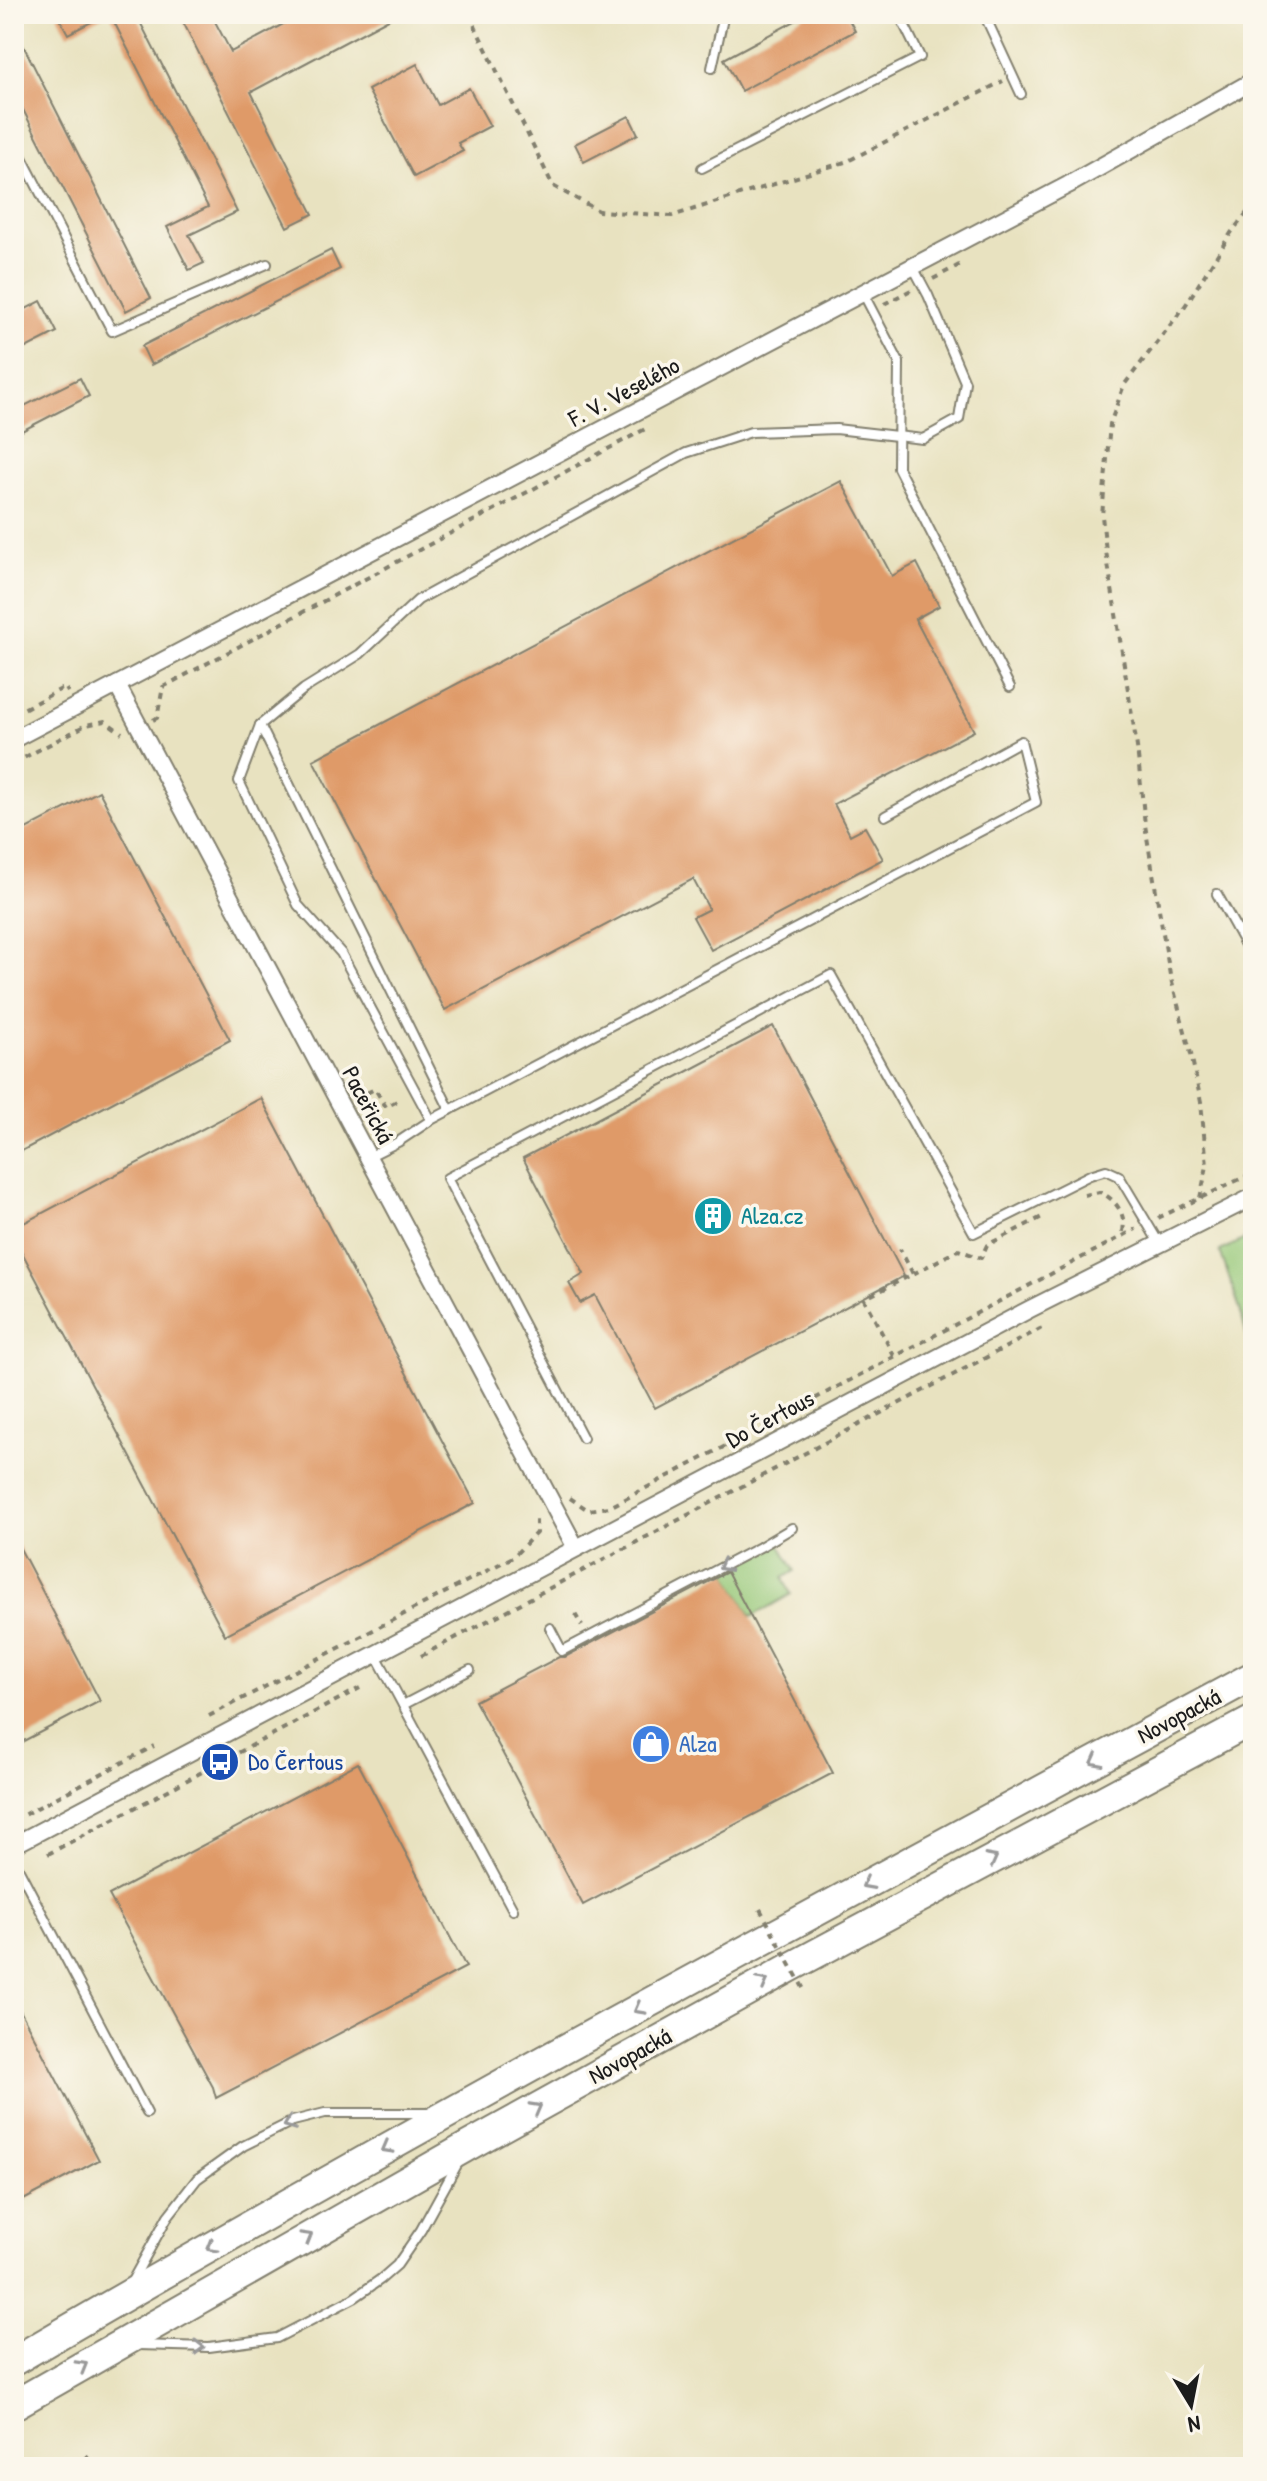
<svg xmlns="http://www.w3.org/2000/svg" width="1267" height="2481" font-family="'Patrick Hand',sans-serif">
  <rect width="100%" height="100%" fill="#fbf7ec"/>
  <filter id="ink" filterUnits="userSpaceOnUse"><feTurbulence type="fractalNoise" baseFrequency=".0125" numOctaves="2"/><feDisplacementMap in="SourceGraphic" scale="16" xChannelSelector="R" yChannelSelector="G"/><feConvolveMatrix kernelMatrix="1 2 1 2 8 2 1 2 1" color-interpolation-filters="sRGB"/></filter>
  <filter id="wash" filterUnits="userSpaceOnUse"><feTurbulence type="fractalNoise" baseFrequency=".006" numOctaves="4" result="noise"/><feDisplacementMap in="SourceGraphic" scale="32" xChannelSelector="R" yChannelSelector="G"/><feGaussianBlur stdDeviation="1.8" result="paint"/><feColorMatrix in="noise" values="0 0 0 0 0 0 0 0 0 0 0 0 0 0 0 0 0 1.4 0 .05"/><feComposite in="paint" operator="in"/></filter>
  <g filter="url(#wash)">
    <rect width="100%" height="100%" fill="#e8e2c0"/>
    <g fill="#96c878" stroke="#59724a" stroke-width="2">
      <polygon points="1253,1235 1253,1359 1240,1309 1220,1251"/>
      <polygon points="777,1540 795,1571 783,1578 791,1594 751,1617 725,1569"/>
    </g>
    <g id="blocks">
      <g fill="#df9a68">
        <polygon points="57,14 107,14 68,34"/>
        <polygon points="110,14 136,14 237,212 189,235 204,263 189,270 167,227 208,207"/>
        <polygon points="179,14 211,14 231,52 302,14 398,14 251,92 313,214 287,227"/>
        <polygon points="808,14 846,14 855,31 741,91 724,59"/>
        <polygon points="14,27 151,298 126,311 14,92"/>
        <polygon points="417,64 438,105 469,88 490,126 458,143 463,151 414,177 368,90"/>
        <polygon points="629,116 638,134 584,162 575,144"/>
        <polygon points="331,250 340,269 151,365 142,346"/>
        <polygon points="41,301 57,332 14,354 14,315"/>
        <polygon points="80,378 89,396 14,435 14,411"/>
        <polygon points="841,481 892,576 917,563 939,606 915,619 974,731 834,804 850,835 865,827 883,859 711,950 693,917 709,909 693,879 445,1010 313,760"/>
        <polygon points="99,791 230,1040 14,1155 14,835"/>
        <polygon points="773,1026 904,1276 655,1408 595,1295 580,1303 569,1283 584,1274 523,1158"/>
        <polygon points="261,1098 475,1503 225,1635 16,1241 14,1228"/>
        <polygon points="14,1537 100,1701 14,1746"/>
        <polygon points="727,1572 833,1773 583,1905 475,1701 559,1657 565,1657"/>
        <polygon points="358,1763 466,1967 216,2098 213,2087 109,1895"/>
        <polygon points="14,1999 99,2160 14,2205"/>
      </g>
    </g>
  </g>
  <g filter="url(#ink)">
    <use href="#blocks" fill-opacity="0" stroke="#827f6e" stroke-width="2"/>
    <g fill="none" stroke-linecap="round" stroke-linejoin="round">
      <defs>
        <g id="lane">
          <polyline points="984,14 1021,94"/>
          <polyline points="712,68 724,14"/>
          <polyline points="14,142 112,331 267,264"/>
          <polyline points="702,168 920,57 899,14"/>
          <polyline points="863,293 899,362 898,468 1010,687"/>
          <polyline points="260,725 450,1110"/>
          <polyline points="1217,894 1253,959"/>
          <polyline points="431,1120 341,953 298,905 239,781 260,725 304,689 360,654 418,600 686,453 751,432 836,429 923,439 959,419 965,382 928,295 913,267"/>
          <polyline points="368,1157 398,1142 431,1120 1036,802 1021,741 885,816"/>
          <polyline points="583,1438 447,1178 831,975 974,1233 1090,1175 1106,1170 1119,1176 1159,1243"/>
          <polyline points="550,1628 562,1651 760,1547 792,1528"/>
          <polyline points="376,1655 513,1910"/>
          <polyline points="403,1705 470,1670"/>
          <polyline points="14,1860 147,2113"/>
          <polyline points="132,2281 168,2216 197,2179 243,2146 293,2121 325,2113 429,2113"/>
          <polyline points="138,2345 209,2347 277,2338 354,2298 381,2279 397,2265 421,2230 459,2161"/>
        </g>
        <g id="street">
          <polyline points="117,685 576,1548"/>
          <polyline points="14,739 1068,185 1253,81"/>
          <polyline points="14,1845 1030,1309 1253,1197"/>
        </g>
        <g id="highway">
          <path d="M14 2361C421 2122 838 1900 1253 1676"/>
          <polyline points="14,2405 468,2146 791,1967 1253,1720"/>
        </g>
      </defs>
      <use href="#lane" stroke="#827f6e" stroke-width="12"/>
      <use href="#street" stroke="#827f6e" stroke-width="20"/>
      <use href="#highway" stroke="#827f6e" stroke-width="32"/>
      <g stroke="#827f6e" stroke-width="4" stroke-dasharray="6 6" stroke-linecap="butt">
        <polyline points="469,14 553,186 599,211 672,216 848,161 1003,81"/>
        <polyline points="933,279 961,264"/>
        <polyline points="884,304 911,290"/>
        <polyline points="14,714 65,687 68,692"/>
        <polyline points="153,720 157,718 163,687 649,427"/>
        <polyline points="14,763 86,725 105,721 122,733"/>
        <polyline points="357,1095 358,1097 375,1089 386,1107 399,1100"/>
        <path d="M1084 1195 1100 1192C1117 1200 1128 1217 1122 1235"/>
        <polyline points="1200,1198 1207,1166 1201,1102 1191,1054 1170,975 1145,825 1137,747 1106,551 1102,516 1110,424 1124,385 1185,306 1231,233 1253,205"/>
        <polyline points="1158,1218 1253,1173"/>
        <polyline points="913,1274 958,1250 981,1258 987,1245 1044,1216"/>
        <polyline points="894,1356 864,1299 913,1274 900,1249"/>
        <polyline points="570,1498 588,1510 610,1507 1136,1229"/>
        <polyline points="575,1614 582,1626"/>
        <polyline points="421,1656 1040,1329 1038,1324"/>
        <polyline points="209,1716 513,1557 536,1533 536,1514"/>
        <polyline points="14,1820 154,1746"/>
        <polyline points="48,1854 360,1688"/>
        <polyline points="86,2455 95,2467"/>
      </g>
      <use href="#lane" stroke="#fff" stroke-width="8"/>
      <use href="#street" stroke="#fff" stroke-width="16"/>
      <use href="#highway" stroke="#fff" stroke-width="28"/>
      <polyline stroke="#827f6e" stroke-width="4" stroke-dasharray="6 6" stroke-linecap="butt" points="760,1909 806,1993"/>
    </g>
    <defs><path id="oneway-chevron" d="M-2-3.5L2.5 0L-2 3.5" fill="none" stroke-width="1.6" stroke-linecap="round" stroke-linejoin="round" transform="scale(2)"/></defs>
    <g stroke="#999">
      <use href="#oneway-chevron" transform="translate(724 1566) rotate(152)"/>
      <use href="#oneway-chevron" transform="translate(1096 1761) rotate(152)"/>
      <use href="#oneway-chevron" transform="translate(992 1859) rotate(-28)"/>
      <use href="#oneway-chevron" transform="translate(867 1884) rotate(152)"/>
      <use href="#oneway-chevron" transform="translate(763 1982) rotate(-29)"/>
      <use href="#oneway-chevron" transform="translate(639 2009) rotate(151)"/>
      <use href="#oneway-chevron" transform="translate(536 2108) rotate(-29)"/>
      <use href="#oneway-chevron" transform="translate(289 2124) rotate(159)"/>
      <use href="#oneway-chevron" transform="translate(387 2148) rotate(151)"/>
      <use href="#oneway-chevron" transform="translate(307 2237) rotate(-30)"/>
      <use href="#oneway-chevron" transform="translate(212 2247) rotate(150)"/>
      <use href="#oneway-chevron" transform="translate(199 2347) rotate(-1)"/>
      <use href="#oneway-chevron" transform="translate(82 2366) rotate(-30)"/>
    </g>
  </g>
  <defs>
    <symbol id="building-disc" viewBox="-11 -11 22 22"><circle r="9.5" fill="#0f9aa8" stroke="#fbf7ec"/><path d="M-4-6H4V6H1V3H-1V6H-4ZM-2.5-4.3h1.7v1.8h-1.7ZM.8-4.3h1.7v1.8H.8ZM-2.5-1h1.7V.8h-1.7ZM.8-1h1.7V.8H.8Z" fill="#fff"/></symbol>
    <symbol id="shop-disc" viewBox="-11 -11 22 22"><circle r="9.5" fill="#3f7fe0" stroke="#fbf7ec"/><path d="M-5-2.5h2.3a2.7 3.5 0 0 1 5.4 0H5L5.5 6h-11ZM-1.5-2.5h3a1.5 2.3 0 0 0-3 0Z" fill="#fff"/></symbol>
    <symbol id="bus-disc" viewBox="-11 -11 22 22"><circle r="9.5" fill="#1a4fb4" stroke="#fbf7ec"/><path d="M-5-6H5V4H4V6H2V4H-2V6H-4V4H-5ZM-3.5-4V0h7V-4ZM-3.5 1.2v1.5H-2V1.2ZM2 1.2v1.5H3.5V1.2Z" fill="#fff"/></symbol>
  </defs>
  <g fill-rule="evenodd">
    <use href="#building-disc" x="691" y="1194" width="44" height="44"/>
    <use href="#shop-disc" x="629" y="1722" width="44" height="44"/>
    <use href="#bus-disc" x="198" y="1740" width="44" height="44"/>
  </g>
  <g text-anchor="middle" stroke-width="7" stroke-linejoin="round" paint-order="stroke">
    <g font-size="24" fill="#1c1c1c" stroke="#fbf7ec">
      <text transform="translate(624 392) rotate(-28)" y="8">F. V. Veselého</text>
      <text transform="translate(368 1105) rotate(62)" y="8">Paceřická</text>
      <text transform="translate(770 1419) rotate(-28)" y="8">Do Čertous</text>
      <text transform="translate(1179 1716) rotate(-28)" y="8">Novopacká</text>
      <text transform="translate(630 2056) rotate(-29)" y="8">Novopacká</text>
    </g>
    <g font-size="24" fill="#0d838f" stroke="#fbf7ec" text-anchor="start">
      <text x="741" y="1224">Alza.cz</text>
    </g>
    <g font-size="24" fill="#366cbe" stroke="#fbf7ec" text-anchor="start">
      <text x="679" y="1752">Alza</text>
    </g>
    <g font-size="24" fill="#164399" stroke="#fbf7ec" text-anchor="start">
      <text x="248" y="1770">Do Čertous</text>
    </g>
  </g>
  <rect width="1267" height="2481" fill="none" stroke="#fbf7ec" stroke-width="48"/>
  <g transform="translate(1191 2405) rotate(170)" stroke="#fbf7ec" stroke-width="6" paint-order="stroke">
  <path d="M0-6L14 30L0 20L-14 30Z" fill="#1c1c1c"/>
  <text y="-12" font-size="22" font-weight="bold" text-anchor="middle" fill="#1c1c1c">N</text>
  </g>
</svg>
